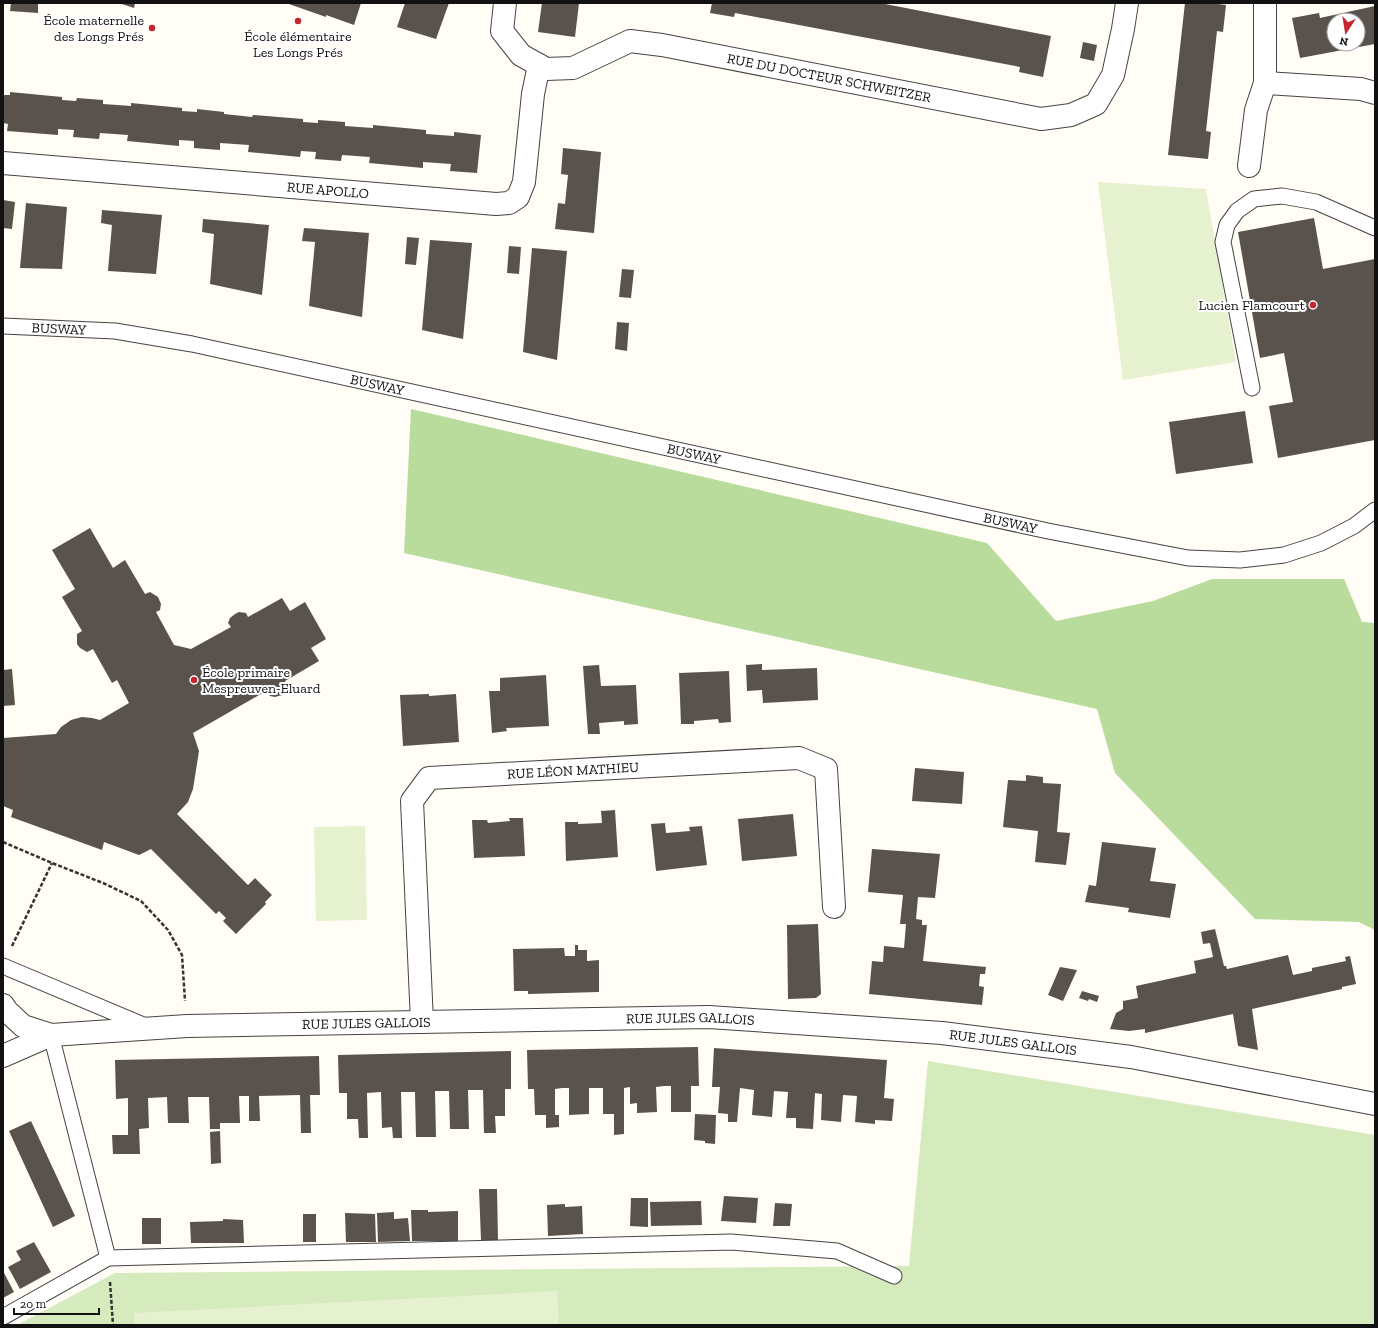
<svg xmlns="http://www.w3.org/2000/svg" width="1378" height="1328" font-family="'Zilla Slab',serif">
  <rect width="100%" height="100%" fill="#fffdf5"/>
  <polygon fill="#d5ebbd" points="928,1061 1375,1135 1375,1325 17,1325 115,1273 909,1266"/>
  <polygon fill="#b9dc9c" points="411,409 987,543 1056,621 1153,601 1212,579 1344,579 1362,622 1375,623 1375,930 1359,922 1255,919 1115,773 1097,709 404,553"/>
  <g fill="#e6f2cf">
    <polygon points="1098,182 1206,189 1236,362 1123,380"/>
    <polygon points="365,826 367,920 316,921 314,827"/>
    <polygon points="557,1291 559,1325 135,1325 134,1313"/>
  </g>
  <g fill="#5a524d" fill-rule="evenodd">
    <polygon points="11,3 38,3 38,13 10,11"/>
    <polygon points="119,3 135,3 134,8"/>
    <polygon points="286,3 361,3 354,25 326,15 326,17"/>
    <polygon points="405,3 449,3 436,39 397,27"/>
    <polygon points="542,3 579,3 575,37 538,32"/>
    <polygon points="712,3 880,3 1051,36 1043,77 1019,72 1020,67 989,61 735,13 734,17 710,13"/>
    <polygon points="1185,3 1210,3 1226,5 1223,32 1217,31 1206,131 1211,132 1208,159 1168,155"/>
    <path d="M1375 6V44L1300 58 1292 18 1319 13 1320 18ZM1334 20H1358V44H1334Z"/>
    <polygon points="1083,42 1097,45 1094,61 1080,58"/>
    <polygon points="10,92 62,97 62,100 76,101 77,98 103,100 103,104 131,106 131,103 182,108 182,111 197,112 197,109 224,112 224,114 252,117 253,115 303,119 303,122 318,123 318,120 345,122 345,126 373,128 373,125 426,130 426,134 454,136 454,132 481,135 477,173 450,171 451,164 423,162 423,168 369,163 370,157 342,155 341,161 315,159 316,152 301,151 300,157 248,152 249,145 220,143 220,150 194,148 194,141 179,140 179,146 127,141 128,135 100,133 99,139 73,137 74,130 58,129 58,135 7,131 8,124 3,123 3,95 10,95"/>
    <polygon points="563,148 601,152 594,233 555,229 558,203 565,204 568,175 561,174"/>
    <polygon points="3,200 15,202 12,229 3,228"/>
    <polygon points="26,203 67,207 62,269 20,268"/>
    <polygon points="102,210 162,215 156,274 108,271 112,225 101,223"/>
    <polygon points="1314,218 1323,269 1375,259 1375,440 1278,458 1269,406 1293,402 1284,353 1260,358 1238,232"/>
    <polygon points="203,219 269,225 262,295 210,284 214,234 202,232"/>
    <polygon points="304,228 369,233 362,317 309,306 315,242 302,241"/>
    <polygon points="407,237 419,238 416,265 405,264"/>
    <polygon points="430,240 472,243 463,339 422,330"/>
    <polygon points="509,246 521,247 519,274 507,273"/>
    <polygon points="532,248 567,251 557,360 523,352"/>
    <polygon points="622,269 634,270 631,298 619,297"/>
    <polygon points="617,322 629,323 627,351 615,349"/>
    <polygon points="1245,411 1253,463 1176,474 1169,422"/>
    <polygon points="90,528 113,568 125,560 145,594 150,592 158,597 161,604 160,610 156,612 174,645 191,649 231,627 228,623 230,618 235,614 239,612 246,613 248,617 282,598 290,611 305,602 326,639 311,648 319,661 285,681 287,687 282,695 275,697 270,696 266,691 193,733 199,751 193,789 188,802 177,814 248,885 255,878 272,895 265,902 266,904 236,934 223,921 226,918 219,911 216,914 151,849 139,855 104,842 102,850 11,817 13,810 3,806 3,738 56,734 61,727 71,720 82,717 92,718 100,720 129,703 117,680 112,683 93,649 87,652 80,648 77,644 77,634 82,631 62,597 75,589 52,550"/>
    <polygon points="762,664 762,670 817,668 818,700 763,703 762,690 747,691 746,665"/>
    <polygon points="599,665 601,686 636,685 638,724 624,725 624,721 599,723 600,734 588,734 583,666"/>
    <polygon points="12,669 15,705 3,706 3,670"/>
    <polygon points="729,671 731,722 719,723 718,719 694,721 694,724 681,724 679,673"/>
    <polygon points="546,675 549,726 506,728 507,731 492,733 489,691 500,691 500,678"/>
    <polygon points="429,694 429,696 456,694 459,742 403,746 400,695"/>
    <polygon points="915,768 964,772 962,804 912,801"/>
    <polygon points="1026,775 1043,777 1043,783 1061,784 1057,832 1070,833 1066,865 1035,862 1038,831 1003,827 1008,780 1026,781"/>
    <polygon points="615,810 618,857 566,861 565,822 578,822 578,824 602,823 601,811"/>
    <polygon points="793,814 797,856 742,861 738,819"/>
    <polygon points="509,818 523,818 525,856 474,858 472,820 487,820 488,823 510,821"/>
    <polygon points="665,823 666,833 690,831 689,827 702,826 707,865 656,871 651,824"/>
    <polygon points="1102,842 1156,848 1150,881 1176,884 1170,918 1128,912 1129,908 1085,902 1089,885 1096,886"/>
    <polygon points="872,849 940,854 935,898 918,897 916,919 922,920 922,925 927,925 923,961 986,967 985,974 980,974 979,986 984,987 982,1005 869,994 872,961 883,962 884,946 904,948 906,924 900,924 903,895 868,892"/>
    <polygon points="818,924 821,994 816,998 788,999 787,925"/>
    <polygon points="1215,929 1224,966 1226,966 1227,969 1288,955 1293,975 1312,971 1312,968 1346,961 1345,957 1350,956 1356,984 1342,987 1342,989 1252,1009 1258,1050 1238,1046 1233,1014 1145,1033 1145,1029 1129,1031 1110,1029 1116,1013 1123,1009 1123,1001 1138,998 1136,986 1196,973 1194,961 1213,957 1210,943 1203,944 1201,932"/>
    <polygon points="575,945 578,945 578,950 587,950 587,961 599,960 599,992 528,994 528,991 514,991 513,949 564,948 565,956 575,956"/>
    <polygon points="1060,967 1077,970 1063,1001 1048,995"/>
    <polygon points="1082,991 1099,996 1097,1002 1089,999 1088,1001 1079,998"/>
    <polygon points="698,1047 699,1086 691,1086 691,1112 671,1112 671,1086 664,1086 656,1087 657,1112 637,1113 637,1103 630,1104 630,1087 624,1088 624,1134 614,1135 614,1114 603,1114 603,1088 589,1088 589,1114 569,1115 569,1088 562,1088 555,1089 555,1115 559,1115 559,1127 546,1128 546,1115 535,1115 534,1089 528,1089 527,1050"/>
    <polygon points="714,1048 887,1060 884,1098 894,1099 892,1121 875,1120 875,1124 855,1122 857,1096 843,1095 841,1122 821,1120 822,1094 815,1093 813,1129 796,1128 796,1118 786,1118 788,1092 774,1091 772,1117 763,1116 752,1115 754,1090 740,1088 737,1122 728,1122 728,1114 718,1113 720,1087 712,1087"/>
    <polygon points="511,1051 511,1089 505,1089 505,1116 495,1116 496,1133 484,1133 483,1090 468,1090 469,1129 450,1129 449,1091 435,1091 436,1137 416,1137 415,1092 401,1092 402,1138 393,1138 392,1127 382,1128 381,1092 367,1093 368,1138 359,1138 358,1119 347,1119 347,1093 339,1093 338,1055"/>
    <polygon points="319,1056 320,1095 310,1095 311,1133 301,1133 300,1095 259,1096 260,1121 249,1121 249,1096 239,1096 240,1123 220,1123 220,1129 210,1129 209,1097 188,1097 189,1123 168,1123 167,1097 148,1098 149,1128 139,1129 140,1154 113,1154 112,1135 128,1135 128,1098 116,1099 115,1060"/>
    <polygon points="695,1114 716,1115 715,1144 705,1143 705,1141 694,1140"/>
    <polygon points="31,1121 75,1216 53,1227 9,1131"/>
    <polygon points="220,1131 221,1163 211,1164 210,1132"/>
    <polygon points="479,1189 497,1189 498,1240 481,1240"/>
    <polygon points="724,1196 758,1198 756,1223 721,1221"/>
    <polygon points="631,1198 648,1198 648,1227 630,1226"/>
    <polygon points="701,1201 702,1225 651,1226 650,1202"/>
    <polygon points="775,1203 792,1204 790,1226 773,1226"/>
    <polygon points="565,1204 565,1207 582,1206 583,1234 548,1236 547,1205"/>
    <polygon points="411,1210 428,1210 428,1212 458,1211 458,1241 412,1241"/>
    <polygon points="394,1212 394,1219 408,1218 410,1241 378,1242 377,1213"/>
    <polygon points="345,1213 375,1214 376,1242 346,1242"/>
    <rect x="303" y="1214" width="13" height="28"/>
    <rect x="142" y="1218" width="19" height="26"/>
    <polygon points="223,1219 243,1220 244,1243 191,1243 190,1222 223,1221"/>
    <polygon points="34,1242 51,1272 20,1289 8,1267 21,1260 16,1251"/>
    <polygon points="3,1271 14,1292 3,1298"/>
  </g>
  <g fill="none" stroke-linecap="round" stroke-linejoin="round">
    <defs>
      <g id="service">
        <path id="s1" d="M3 326 115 331 192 344 1048 531 1188 558 1240 560 1284 555 1321 543 1354 526 1375 510"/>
        <polyline points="1252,388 1223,242 1227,225 1237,211 1254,199 1282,196 1316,202 1375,228"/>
        <polyline points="3,966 148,1027"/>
        <polyline points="51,1035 108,1258 731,1242 837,1251 894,1276"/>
        <polyline points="3,1317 108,1258"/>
      </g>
      <g id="minor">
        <path id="s2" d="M505 3 502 31 521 55 546 69 573 68 630 41 662 45 1041 119 1071 115 1096 104 1113 75 1123 29 1127 3"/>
        <polyline points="1265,83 1361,89 1375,93"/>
        <path id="s3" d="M3 163 496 204 509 203 518 197 524 182 533 94 539 65"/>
        <polyline points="1249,166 1256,110 1265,83 1265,3"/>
        <polyline points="3,1005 7,1011 23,1026 51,1035"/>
        <path id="s4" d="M422 1022 412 801 429 778 799 758 826 769 834 907"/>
        <path id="s5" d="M3 1056 51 1035 187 1026 709 1017 942 1033 1131 1057 1375 1104"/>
      </g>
    </defs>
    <use href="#service" stroke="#444" stroke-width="17"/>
    <use href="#minor" stroke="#444" stroke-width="24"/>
    <g stroke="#333" stroke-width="2.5" stroke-dasharray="4 2" stroke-linecap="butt">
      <polyline points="3,842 52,863 103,883 141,901 168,930 182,955 185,1001"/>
      <polyline points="12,946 52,863"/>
      <polyline points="110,1282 113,1325"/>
    </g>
    <use href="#service" stroke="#fff" stroke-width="15"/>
    <use href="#minor" stroke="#fff" stroke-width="22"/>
  </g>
  <g fill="#c4262e" stroke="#fff" stroke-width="1.5">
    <circle cx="298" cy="21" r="4"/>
    <circle cx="152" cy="28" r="4"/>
    <circle cx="1313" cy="305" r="4"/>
    <circle cx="194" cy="680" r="4"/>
  </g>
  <g text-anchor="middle" stroke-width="4" stroke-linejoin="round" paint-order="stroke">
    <g font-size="14" fill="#111" stroke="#fff" text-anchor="end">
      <text x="144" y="25">École maternelle<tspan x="144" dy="16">des Longs Prés</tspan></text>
      <text x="298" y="41" text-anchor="middle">École élémentaire<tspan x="298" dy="16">Les Longs Prés</tspan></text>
      <text x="1305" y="310">Lucien Flamcourt</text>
      <text x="202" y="677" text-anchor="start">École primaire<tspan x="202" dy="16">Mespreuven-Eluard</tspan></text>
    </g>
    <g font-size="14" fill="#111" stroke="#fff">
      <text dy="5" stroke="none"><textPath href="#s2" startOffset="380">RUE DU DOCTEUR SCHWEITZER</textPath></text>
      <text dy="5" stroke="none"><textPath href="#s3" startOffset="326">RUE APOLLO</textPath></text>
      <text dy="5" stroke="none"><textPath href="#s1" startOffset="56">BUSWAY</textPath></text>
      <text dy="5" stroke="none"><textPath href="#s1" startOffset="380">BUSWAY</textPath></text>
      <text dy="5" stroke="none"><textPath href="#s1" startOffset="704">BUSWAY</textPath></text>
      <text dy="5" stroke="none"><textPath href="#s1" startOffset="1028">BUSWAY</textPath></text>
      <text dy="5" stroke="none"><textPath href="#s4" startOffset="394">RUE LÉON MATHIEU</textPath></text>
      <text dy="5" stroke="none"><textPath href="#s5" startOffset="692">RUE JULES GALLOIS</textPath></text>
      <text dy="5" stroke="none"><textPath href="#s5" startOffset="368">RUE JULES GALLOIS</textPath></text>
      <text dy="5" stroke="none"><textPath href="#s5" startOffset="1016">RUE JULES GALLOIS</textPath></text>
    </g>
  </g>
  <rect width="1378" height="1328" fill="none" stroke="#111111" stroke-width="8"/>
  <g transform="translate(1346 32) rotate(192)"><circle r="19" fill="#ffffff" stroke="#a0a0a0"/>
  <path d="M0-3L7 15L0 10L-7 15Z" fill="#c4262e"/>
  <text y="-6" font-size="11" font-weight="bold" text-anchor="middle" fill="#111111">N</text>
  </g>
  <path d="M14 1308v6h85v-6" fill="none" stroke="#111111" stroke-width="2"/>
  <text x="20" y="1308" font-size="12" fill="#111111" stroke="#ffffff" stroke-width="3" paint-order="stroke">20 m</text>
</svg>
